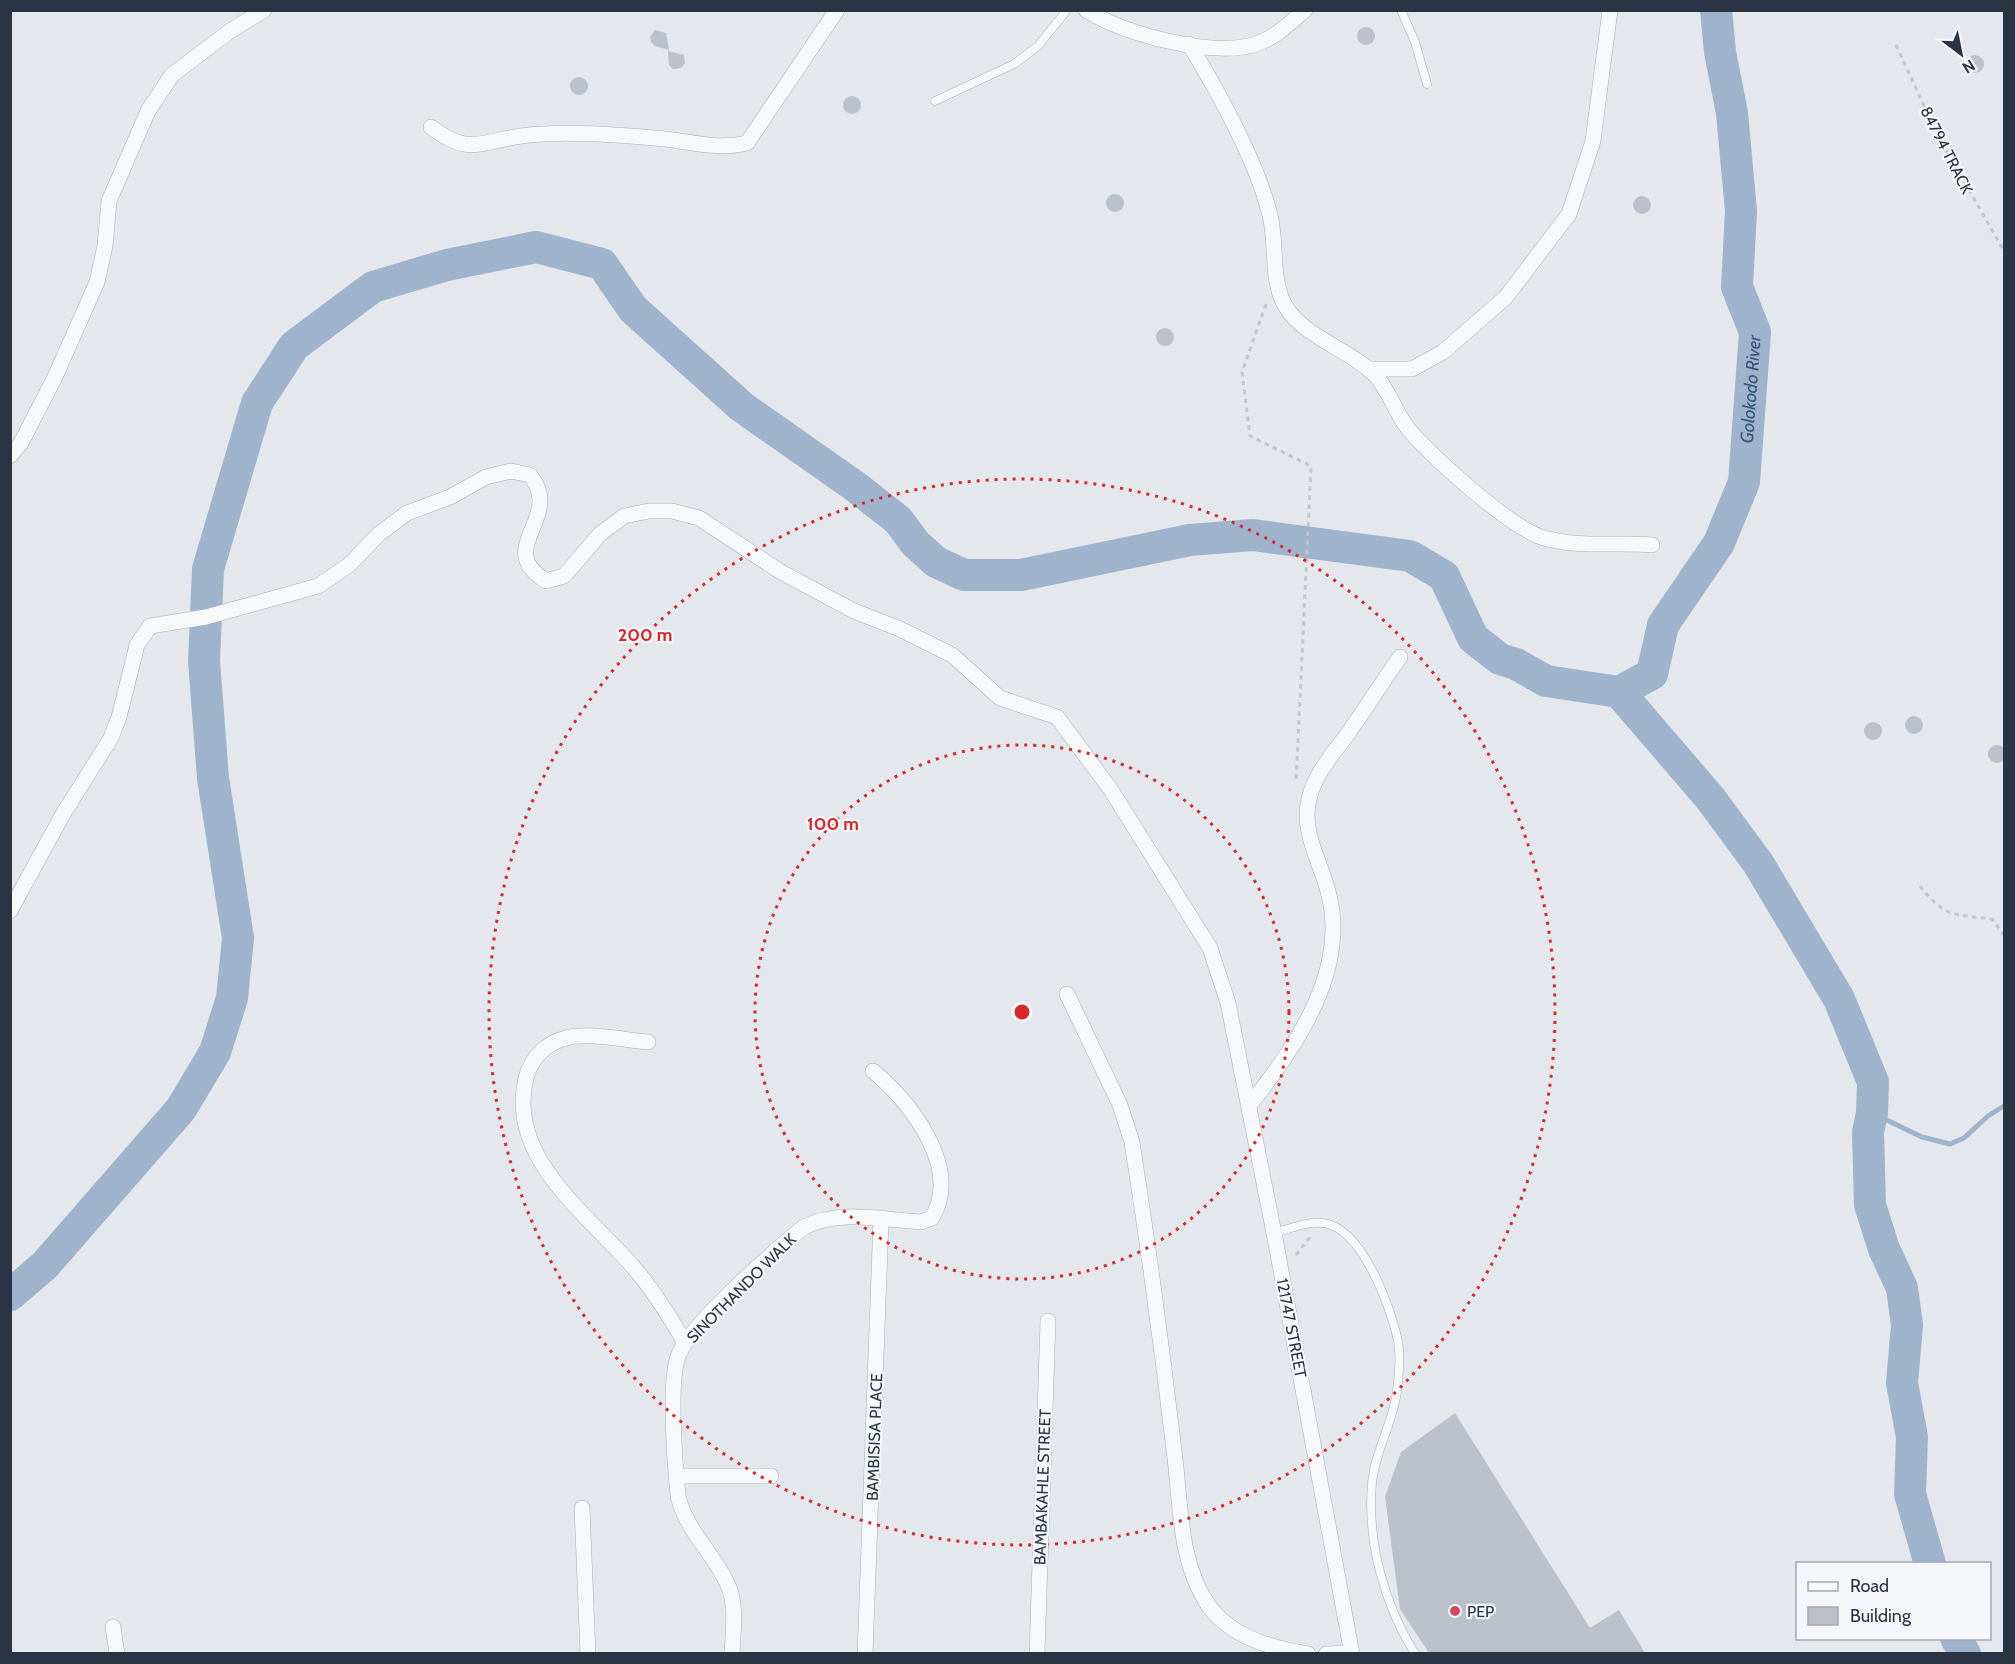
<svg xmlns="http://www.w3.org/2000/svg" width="2015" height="1664" font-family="Cabin,sans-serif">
  <rect width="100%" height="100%" fill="#e4e7ec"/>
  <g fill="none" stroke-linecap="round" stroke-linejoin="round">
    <polyline stroke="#9fb4cc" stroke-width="5" points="1872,1113 1922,1137 1950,1144 1964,1138 1988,1116 2004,1106"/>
    <g stroke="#9fb4cc" stroke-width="32">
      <path id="s1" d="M1619 692 1652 674 1663 625 1719 543 1744 482 1755 332 1737 287 1741 211 1732 113 1720 52 1716 10"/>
      <polyline points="10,1295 45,1265 181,1109 215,1052 232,998 238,938 213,778 204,661 208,569 257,403 294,346 373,287 447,265 536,247 602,264 633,309 742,407 856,487 898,520 915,543 936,562 964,575 1021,575 1190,540 1253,535 1410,556 1444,576 1473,638 1500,659 1516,664 1546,681 1619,692 1710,798 1758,863 1839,999 1873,1082 1872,1113 1868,1132 1870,1205 1884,1249 1902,1288 1907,1325 1902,1383 1912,1437 1910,1494 1930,1564"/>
      <polyline points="1956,1638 1965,1654"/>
    </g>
  </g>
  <g fill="#bbc0ca">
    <circle cx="1366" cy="36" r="9"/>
    <polygon points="655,30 666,33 669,50 655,46 651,42 650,37"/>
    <polygon points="668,51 684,55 685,63 681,68 673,69 669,65"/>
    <circle cx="1975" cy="64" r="9"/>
    <circle cx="579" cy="86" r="9"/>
    <circle cx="852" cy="105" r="9"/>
    <circle cx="1115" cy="203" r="9"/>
    <circle cx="1642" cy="205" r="9"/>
    <circle cx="1165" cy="337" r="9"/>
    <circle cx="1914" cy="725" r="9"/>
    <circle cx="1873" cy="731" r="9"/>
    <circle cx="1997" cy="754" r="9"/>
    <polygon points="1455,1413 1590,1628 1619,1610 1645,1653 1429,1653 1400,1609 1385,1497 1401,1452"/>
  </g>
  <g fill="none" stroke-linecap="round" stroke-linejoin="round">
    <defs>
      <g id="lane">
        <polyline points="1401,10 1415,42 1427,84"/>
        <polyline points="935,101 1014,64 1038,46 1067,10"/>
        <path d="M1274 1233C1290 1229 1307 1221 1323 1223 1362 1227 1391 1308 1398 1341 1401 1357 1399 1375 1397 1391 1393 1423 1375 1451 1372 1483 1367 1542 1384 1604 1415 1654"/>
      </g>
      <g id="street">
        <path d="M1086 10C1123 34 1213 58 1256 44 1275 38 1290 23 1305 10"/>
        <path d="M1189 44C1218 91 1260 167 1271 220 1276 245 1272 272 1281 297 1295 335 1347 347 1374 374 1390 390 1395 414 1410 431 1435 459 1510 528 1544 538 1579 548 1617 542 1652 545"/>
        <path d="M431 127C469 156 479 142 521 136 564 130 621 135 665 139 693 142 719 150 747 143L837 10"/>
        <polyline points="1368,369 1412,369 1443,352 1506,297 1569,214 1593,141 1610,10"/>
        <polyline points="10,456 21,443 55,377 97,282 105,246 109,201 148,111 172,75 230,31 264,10"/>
        <path d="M10 911 63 814 111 738 119 717 137 645 150 626 206 617 318 586 349 565 379 534 407 513 450 497 486 477 511 471 530 475C536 484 540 490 540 501 540 530 504 555 546 581L564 576 600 534 624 516 649 511H672L699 518 781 572 854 611 900 629 952 655 1000 698 1057 717 1111 790 1210 948 1228 1003 1274 1233 1352 1654"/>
        <path d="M1067 994 1120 1105 1132 1142C1148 1245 1162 1347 1174 1450 1181 1502 1178 1560 1208 1605 1231 1637 1271 1648 1308 1654"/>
        <path d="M648 1042C623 1040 590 1032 566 1038 546 1043 531 1058 526 1078 506 1158 589 1215 634 1268 654 1291 670 1317 685 1343"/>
        <path d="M1249 1106C1295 1047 1350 971 1328 891 1320 861 1301 831 1309 799 1315 772 1336 751 1351 729 1368 705 1383 681 1400 657"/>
        <polyline points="676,1476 771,1476"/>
        <polyline points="582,1508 588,1654"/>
        <polyline points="113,1627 117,1654"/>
        <path d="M732 1654C733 1631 737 1606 728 1585 714 1553 686 1531 678 1496 675 1467 668 1378 679 1354 692 1323 775 1250 804 1227 839 1209 883 1220 921 1222L932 1218C962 1167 910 1102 873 1071"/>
        <polyline points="865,1654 881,1220"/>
        <polyline points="1037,1654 1048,1321"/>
        <polyline points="1326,1654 1351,1653"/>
      </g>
    </defs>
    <use href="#lane" stroke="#a9aeb7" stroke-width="9"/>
    <use href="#street" stroke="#a9aeb7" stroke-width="16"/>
    <g stroke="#c2c5cb" stroke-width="3" stroke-dasharray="4.5 4.5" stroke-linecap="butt">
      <polyline points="1896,45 1938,136 2004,251"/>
      <polyline points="1266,304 1242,372 1250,436 1311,466 1296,783"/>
      <path d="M1920 886C1945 918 1954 914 1992 919L2004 935"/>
      <polyline points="1296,1255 1310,1237"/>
    </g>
    <use href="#lane" stroke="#f7f8fa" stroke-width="8"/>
    <use href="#street" stroke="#f7f8fa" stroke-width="15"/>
  </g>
  <g fill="none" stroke="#d62828" stroke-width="3" stroke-dasharray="3 6">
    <circle cx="1022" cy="1012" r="267"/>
    <circle cx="1022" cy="1012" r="533"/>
  </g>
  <circle fill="#d1495b" stroke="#f4f6f9" stroke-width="2" cx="1455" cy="1611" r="6"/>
  <g text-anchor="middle" stroke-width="4.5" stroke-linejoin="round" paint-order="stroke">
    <g font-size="16" fill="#2b3445" stroke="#f4f6f9">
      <text transform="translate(1947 150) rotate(63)" y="6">84794 TRACK</text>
      <text transform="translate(741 1288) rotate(-45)" y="6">SINOTHANDO WALK</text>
      <text transform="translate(1292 1328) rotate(79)" y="6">121747 STREET</text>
      <text transform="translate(874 1437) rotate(-88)" y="6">BAMBISISA PLACE</text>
      <text transform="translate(1042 1487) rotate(-88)" y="6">BAMBAKAHLE STREET</text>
    </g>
    <g font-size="16" fill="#2b3445" stroke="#f4f6f9" text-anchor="start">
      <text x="1467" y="1617">PEP</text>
    </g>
    <g font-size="18" font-style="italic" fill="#34527a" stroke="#f4f6f9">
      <text dy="6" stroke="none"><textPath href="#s1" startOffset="346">Golokodo River</textPath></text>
    </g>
  </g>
  <circle cx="1022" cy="1012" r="9" fill="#d62828" stroke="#f4f6f9" stroke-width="3"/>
  <g font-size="18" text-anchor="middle" font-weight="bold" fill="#d62828" stroke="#f4f6f9" stroke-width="4.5" stroke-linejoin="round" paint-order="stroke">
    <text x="645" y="641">200 m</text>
    <text x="833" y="830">100 m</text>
  </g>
  <rect width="2015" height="1664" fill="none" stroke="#2b3445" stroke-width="24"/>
  <rect x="1796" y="1562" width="195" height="78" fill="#f4f6f9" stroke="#a4a8b1" stroke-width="1.5"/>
  <rect x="1808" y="1582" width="30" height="9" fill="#f7f8fa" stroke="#a4a8b1" stroke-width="1.5"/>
  <text x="1850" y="1592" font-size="18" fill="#2b3445">Road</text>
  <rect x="1808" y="1607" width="30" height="18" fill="#bbc0ca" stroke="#a4a8b1" stroke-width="1.5"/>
  <text x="1850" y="1622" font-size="18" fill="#2b3445">Building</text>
  <g transform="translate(1961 54) rotate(148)" stroke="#f4f6f9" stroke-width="4.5" paint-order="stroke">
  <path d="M0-4.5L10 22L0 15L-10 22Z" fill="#2b3445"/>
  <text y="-9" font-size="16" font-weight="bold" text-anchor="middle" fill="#2b3445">N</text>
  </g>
</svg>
